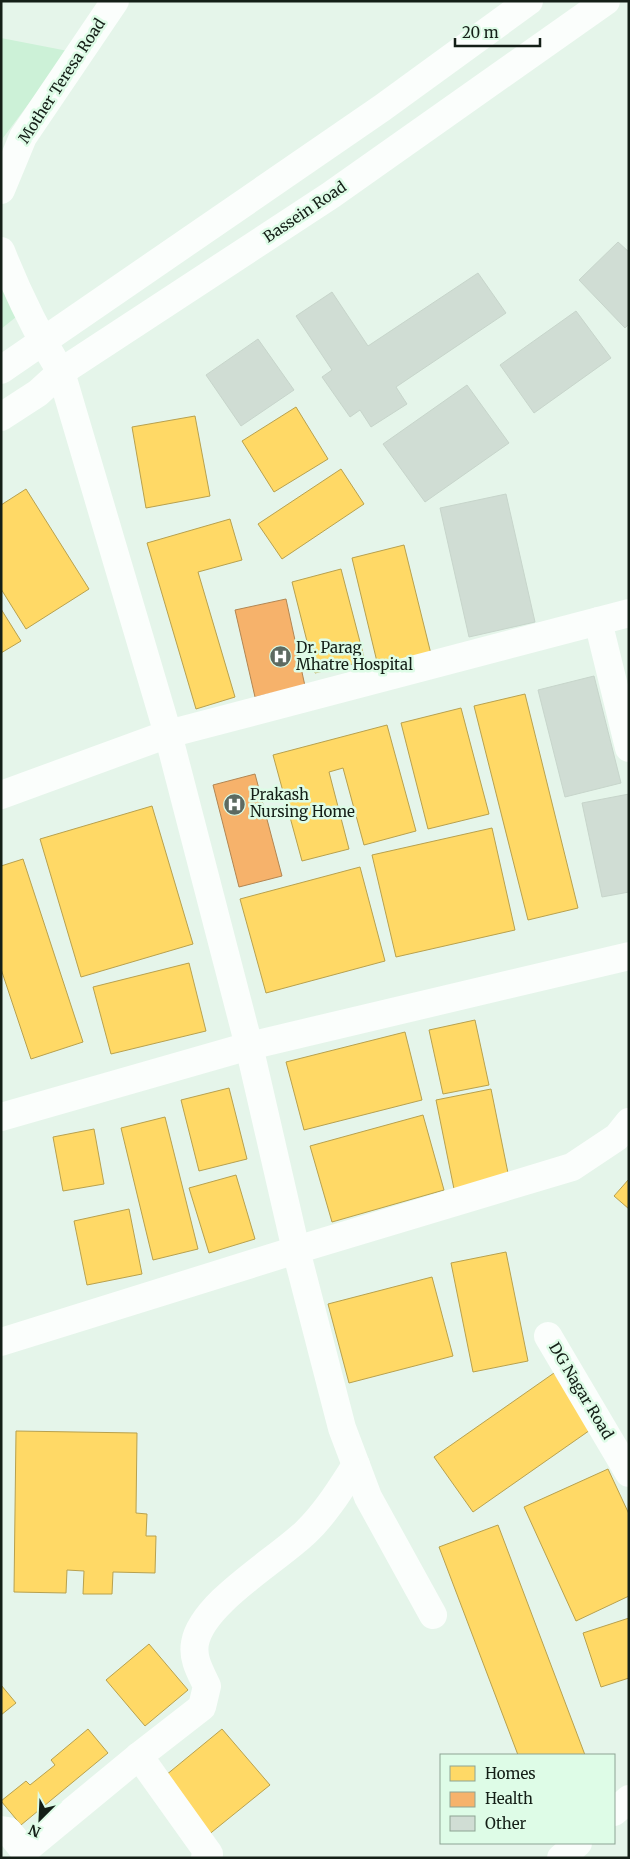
<svg xmlns="http://www.w3.org/2000/svg" width="630" height="1859" font-family="Merriweather,serif">
  <rect width="100%" height="100%" fill="#e5f5ea"/>
  <g fill="#ccf1d7">
    <polygon points="1,38 68,51 3,138 1,145"/>
    <polygon points="1,258 16,317 1,329"/>
  </g>
  <g fill="#ffd966" stroke="#b8a14e">
    <polygon points="296,407 328,459 274,492 242,441"/>
    <polygon points="195,416 210,496 146,508 132,427"/>
    <polygon points="341,469 364,504 282,559 258,524"/>
    <polygon points="26,489 89,589 26,629 1,589 1,505"/>
    <polygon points="230,519 242,560 198,572 235,697 196,709 147,543"/>
    <polygon points="404,545 431,654 378,666 352,558"/>
    <polygon points="341,569 365,661 315,673 292,582"/>
    <polygon points="1,609 21,641 1,653"/>
    <polygon points="525,694 578,908 528,920 474,706"/>
    <polygon points="461,708 489,814 428,829 401,723"/>
    <polygon points="387,725 416,831 364,845 343,768 329,772 349,849 302,861 273,755"/>
    <polygon points="152,806 193,944 81,977 40,839"/>
    <polygon points="492,828 515,930 396,957 372,855"/>
    <polygon points="23,859 83,1042 31,1059 1,969 1,866"/>
    <polygon points="360,867 385,961 266,993 240,899"/>
    <polygon points="189,963 206,1031 111,1054 93,987"/>
    <polygon points="475,1020 489,1085 443,1094 429,1030"/>
    <polygon points="405,1032 422,1100 304,1130 286,1062"/>
    <polygon points="229,1088 247,1159 199,1171 181,1100"/>
    <polygon points="491,1089 509,1178 454,1189 436,1100"/>
    <polygon points="423,1115 444,1190 332,1222 310,1146"/>
    <polygon points="165,1117 198,1249 153,1260 121,1128"/>
    <polygon points="94,1129 104,1184 63,1191 53,1137"/>
    <polygon points="236,1175 255,1239 209,1253 189,1188"/>
    <polygon points="629,1179 629,1209 614,1196"/>
    <polygon points="129,1209 142,1274 87,1285 74,1221"/>
    <polygon points="506,1252 528,1361 473,1372 451,1263"/>
    <polygon points="432,1277 453,1356 349,1383 328,1304"/>
    <polygon points="554,1373 593,1428 473,1512 434,1457"/>
    <polygon points="16,1431 137,1433 136,1513 147,1514 146,1536 156,1536 155,1573 113,1572 112,1594 83,1594 84,1571 67,1570 66,1593 14,1592"/>
    <polygon points="608,1469 629,1514 629,1596 576,1621 524,1507"/>
    <polygon points="498,1525 585,1755 518,1755 439,1547"/>
    <polygon points="629,1618 629,1678 601,1687 583,1633"/>
    <polygon points="149,1644 188,1690 145,1726 106,1680"/>
    <polygon points="1,1685 16,1703 1,1715"/>
    <polygon points="88,1729 108,1753 21,1825 1,1801 26,1781 30,1785 55,1765 51,1760"/>
    <polygon points="222,1729 270,1785 207,1836 160,1780"/>
  </g>
  <g fill="#f6b26b" stroke="#b28652">
    <polygon points="286,599 305,686 255,697 235,610"/>
    <polygon points="255,774 282,876 239,887 213,785"/>
  </g>
  <g fill="#d0ddd4" stroke="#c7d5cb">
    <polygon points="618,242 629,252 629,324 625,328 579,280"/>
    <polygon points="478,273 506,313 396,387 407,404 371,427 360,410 350,417 322,377 332,370 296,316 332,292 368,346"/>
    <polygon points="576,311 611,358 534,413 500,365"/>
    <polygon points="258,339 294,390 241,426 206,375"/>
    <polygon points="467,385 509,443 425,502 383,444"/>
    <polygon points="506,494 535,622 469,637 440,508"/>
    <polygon points="594,676 621,783 565,797 538,690"/>
    <polygon points="629,794 629,892 602,897 582,803"/>
  </g>
  <g fill="none" stroke-linecap="round" stroke-linejoin="round">
    <g stroke="#fbfefc" stroke-width="28">
      <polyline points="1,190 23,137 115,1"/>
      <path d="M1 251C18 294 37 333 61 372L168 734 249 1046 296 1250 342 1428 368 1497 433 1615"/>
      <polyline points="598,621 629,748"/>
      <polyline points="1,795 168,734 629,613"/>
      <polyline points="1,1117 249,1046 629,956"/>
      <polyline points="548,1336 629,1473"/>
      <polyline points="1,1342 296,1250 572,1167 617,1137 629,1122"/>
      <polyline points="139,1756 209,1854 205,1858"/>
      <path d="M1 1830 8 1831 22 1848 30 1846 139 1756 202 1707 207 1686C201 1673 192 1659 195 1643 202 1603 276 1561 306 1532 326 1513 341 1488 356 1465"/>
    </g>
    <g stroke="#fbfefc" stroke-width="28">
      <polyline points="614,1812 629,1799"/>
      <polyline points="561,1858 578,1843"/>
    </g>
    <g stroke="#fbfefc" stroke-width="28">
      <polyline points="1,370 382,108 529,1"/>
      <polyline points="1,417 38,393 61,372 331,195 606,1"/>
    </g>
  </g>
  <defs>
    <symbol id="hospital-disc" viewBox="-11 -11 22 22"><circle r="9.5" fill="#5d6a61" stroke="#defce7"/><path d="M-5-5h3v3.5h4V-5h3V5h-3V1.5h-4V5h-3Z" fill="#fff"/></symbol>
  </defs>
  <g fill-rule="evenodd">
    <use href="#hospital-disc" x="268" y="644" width="25" height="25"/>
    <use href="#hospital-disc" x="222" y="792" width="25" height="25"/>
  </g>
  <g text-anchor="middle" stroke-width="5" stroke-linejoin="round" paint-order="stroke">
    <g font-size="15" fill="#141f17" stroke="#defce7">
      <text transform="translate(62 81) rotate(-57)" y="5">Mother Teresa Road</text>
      <text transform="translate(305 212) rotate(-34)" y="5">Bassein Road</text>
      <text transform="translate(581 1391) rotate(59)" y="5">DG Nagar Road</text>
    </g>
    <g font-size="15" fill="#141f17" stroke="#defce7" text-anchor="start">
      <text x="296" y="653">Dr. Parag<tspan x="296" dy="17">Mhatre Hospital</tspan></text>
      <text x="250" y="800">Prakash<tspan x="250" dy="17">Nursing Home</tspan></text>
    </g>
  </g>
  <rect width="630" height="1859" fill="none" stroke="#141f17" stroke-width="5"/>
  <rect x="440" y="1754" width="175" height="90" fill="#defce7" stroke="#8da494"/>
  <rect x="450" y="1766" width="25" height="15" fill="#ffd966" stroke="#8da494"/>
  <text x="485" y="1779" font-size="15" fill="#141f17">Homes</text>
  <rect x="450" y="1792" width="25" height="15" fill="#f6b26b" stroke="#8da494"/>
  <text x="485" y="1804" font-size="15" fill="#141f17">Health</text>
  <rect x="450" y="1816" width="25" height="15" fill="#d0ddd4" stroke="#8da494"/>
  <text x="485" y="1829" font-size="15" fill="#141f17">Other</text>
  <g transform="translate(40 1819) rotate(204)" stroke="#defce7" stroke-width="4" paint-order="stroke">
  <path d="M0-4L9 19L0 12L-9 19Z" fill="#141f17"/>
  <text y="-8" font-size="14" font-weight="bold" text-anchor="middle" fill="#141f17">N</text>
  </g>
  <path d="M455 38v8h85v-8" fill="none" stroke="#141f17" stroke-width="2.5"/>
  <text x="462" y="38" font-size="15" fill="#141f17" stroke="#defce7" stroke-width="4" paint-order="stroke">20 m</text>
</svg>
